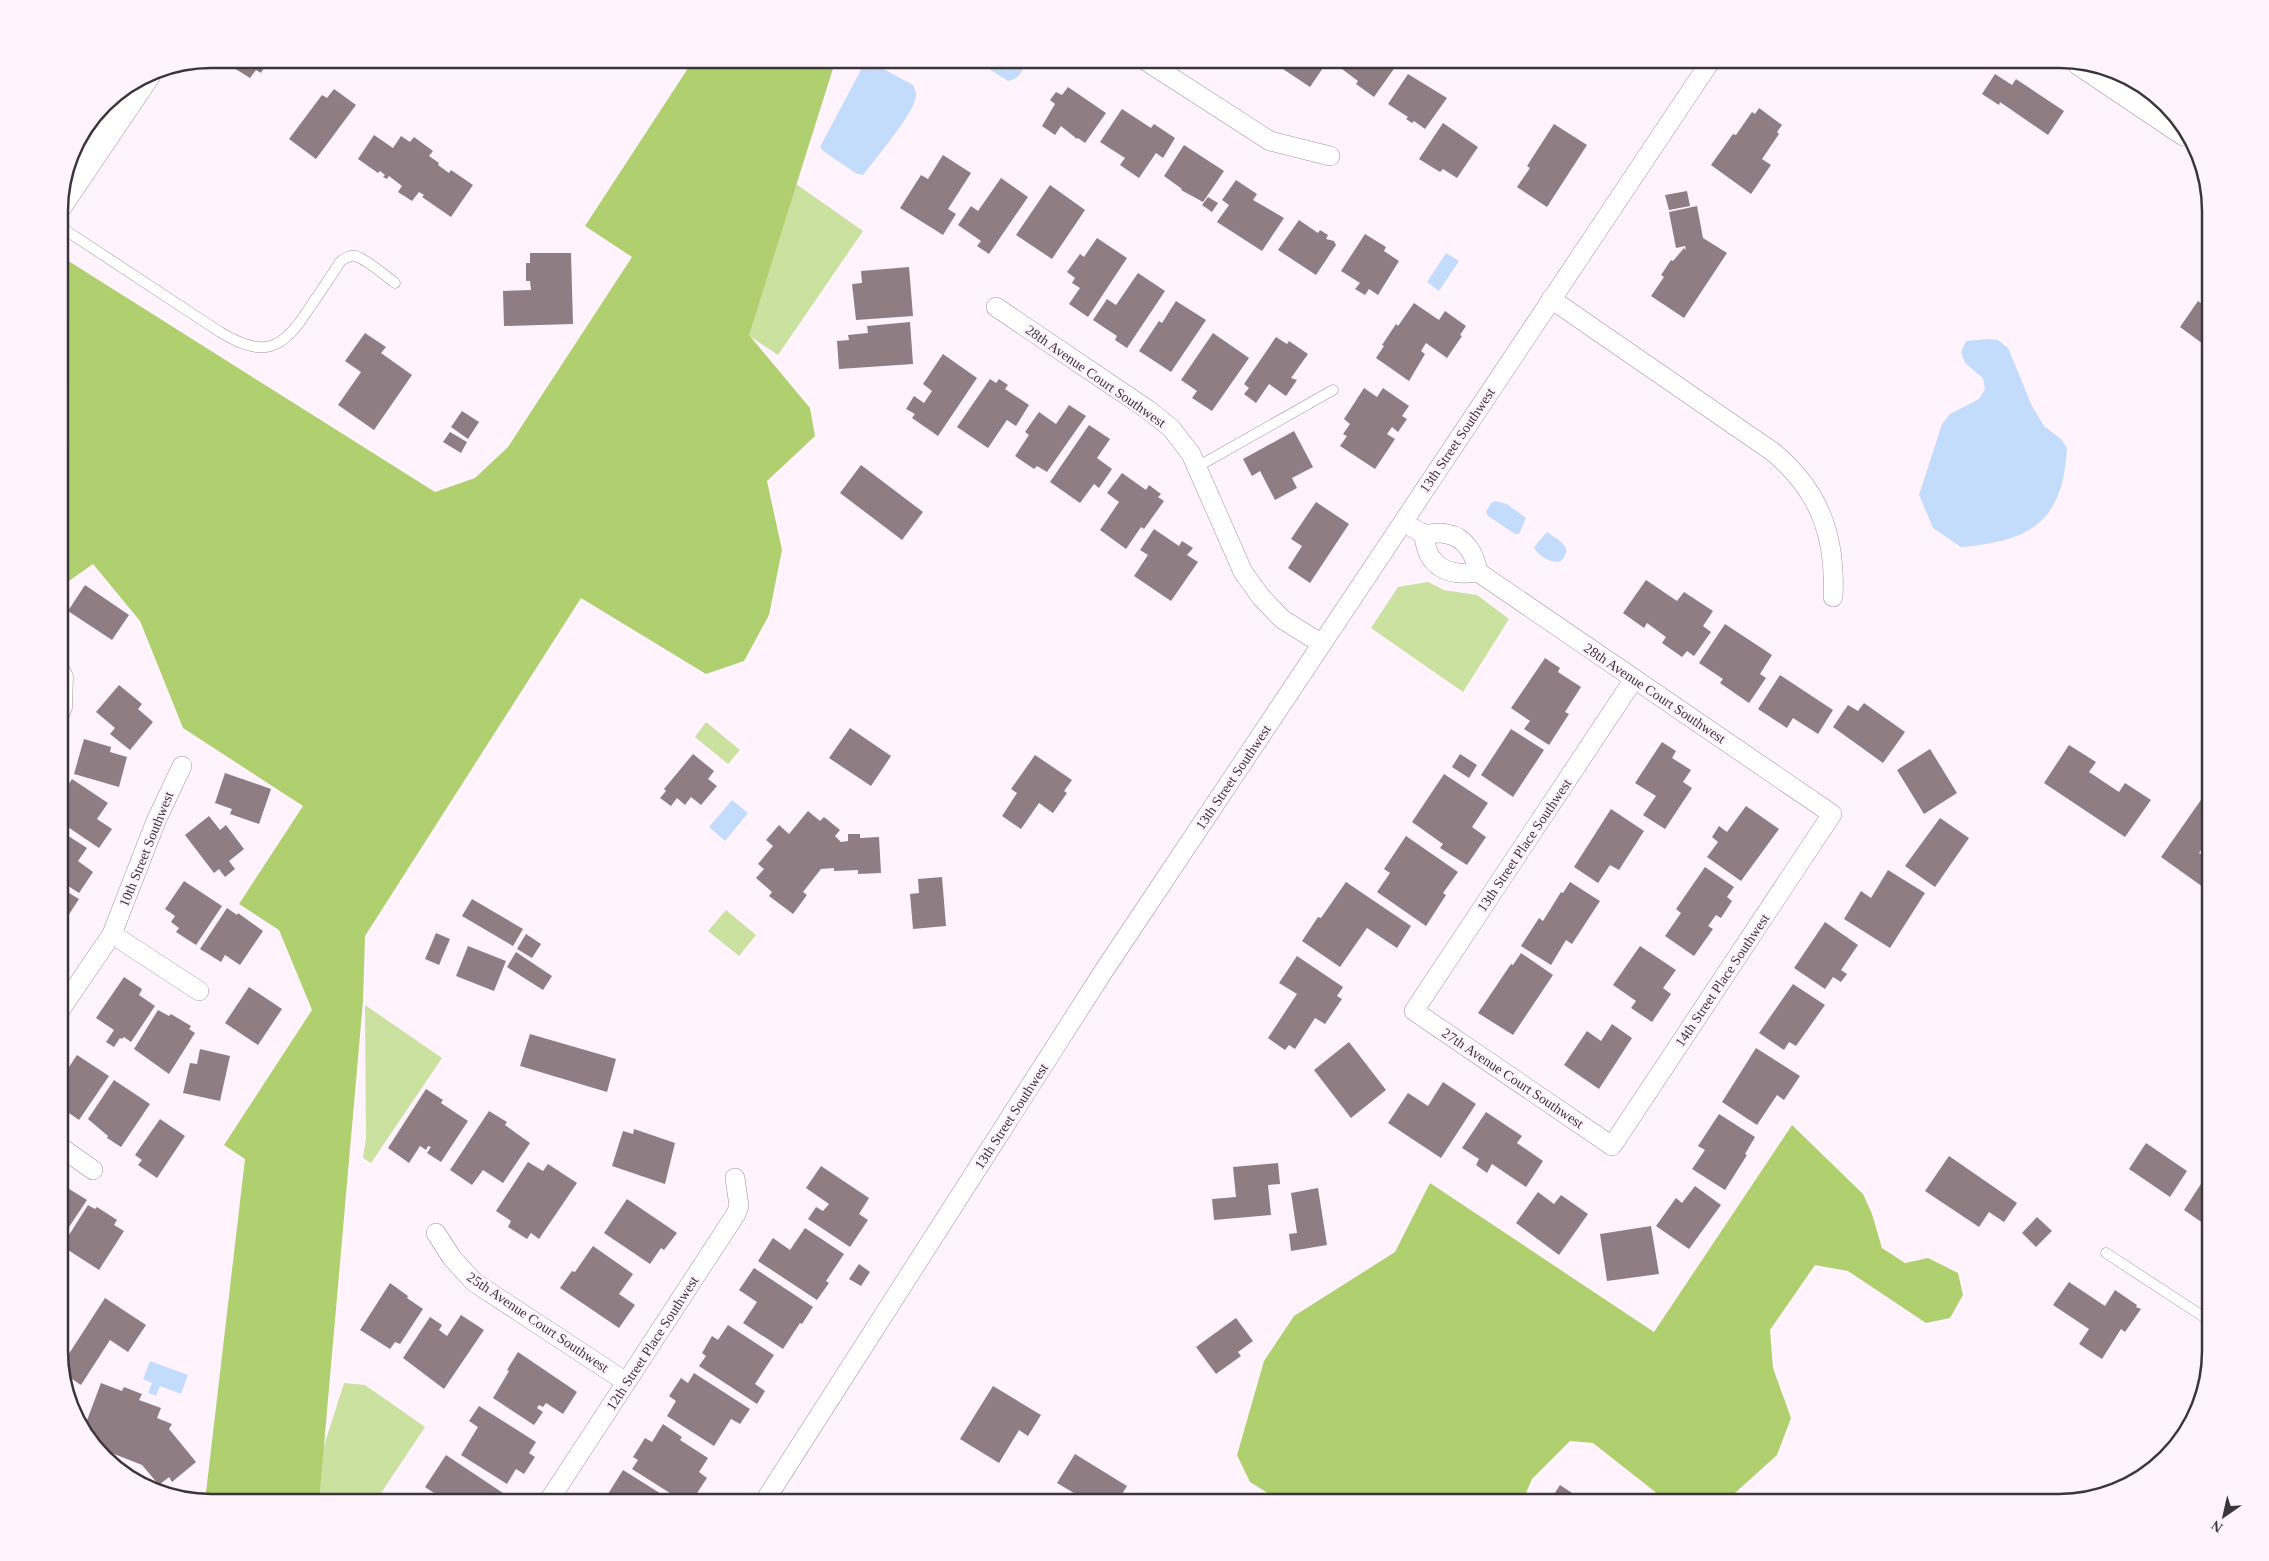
<svg xmlns="http://www.w3.org/2000/svg" width="2269" height="1561" font-family="'Times New Roman',serif">
  <rect width="100%" height="100%" fill="#fff4fe"/>
  <g fill="#cae19f">
    <polygon points="796,184 863,231 778,355 748,335"/>
    <polygon points="1428,582 1444,590 1477,595 1509,619 1463,692 1371,628 1398,587"/>
    <polygon points="706,722 740,750 728,764 695,737"/>
    <polygon points="726,910 756,935 739,956 708,931"/>
    <polygon points="365,1005 442,1058 371,1163 363,1158 366,1138"/>
    <polygon points="344,1383 365,1385 425,1427 375,1502 319,1502 323,1449"/>
  </g>
  <g fill="#b0cf6f">
    <polygon points="694,59 836,59 749,335 810,408 815,436 767,481 782,550 769,615 744,661 706,674 581,598 365,936 363,1001 319,1502 205,1501 245,1159 224,1145 312,1010 279,930 239,904 303,806 183,728 140,621 93,564 59,588 59,255 435,492 475,478 508,447 632,257 585,226"/>
    <polygon points="1792,1125 1863,1194 1872,1214 1882,1248 1905,1263 1928,1258 1958,1273 1963,1295 1950,1318 1926,1323 1848,1271 1815,1265 1770,1330 1773,1368 1791,1418 1777,1455 1725,1502 1668,1502 1593,1443 1570,1441 1532,1479 1522,1502 1282,1502 1250,1482 1237,1455 1264,1361 1294,1316 1395,1252 1430,1183 1654,1332"/>
  </g>
  <g fill="#c4dcfc">
    <path d="M973 59H1027C1022 70 1021 79 1008 81Z"/>
    <path d="M869 61 913 85C916 91 917 94 915 100 910 118 875 159 863 175L857 174 823 151 820 147 864 64Z"/>
    <polygon points="1446,253 1459,261 1439,291 1427,282"/>
    <path d="M1988 339 1998 340 2008 348 2032 406 2044 426 2061 439 2067 448C2063 522 2031 541 1961 547L1933 528 1919 495 1942 424 1950 414 1979 399 1985 389 1983 378 1965 363 1961 352 1966 341Z"/>
    <polygon points="1495,501 1507,504 1526,518 1519,534 1515,534 1488,516 1486,512 1491,503"/>
    <path d="M1547 532C1558 540 1575 547 1561 561 1551 564 1538 556 1534 547Z"/>
    <polygon points="732,800 748,813 725,841 709,827"/>
    <polygon points="150,1361 188,1375 181,1394 160,1386 156,1396 148,1393 152,1383 143,1379"/>
  </g>
  <g fill="#8e7d83">
    <polygon points="229,59 269,59 261,73 256,70 250,78 226,63"/>
    <polygon points="1272,59 1329,59 1310,87 1271,61"/>
    <polygon points="1349,59 1404,59 1400,65 1398,63 1374,97 1356,84 1358,81 1342,69"/>
    <polygon points="1811,59 1831,59 1825,68"/>
    <polygon points="1408,74 1447,98 1425,129 1414,121 1412,123 1406,119 1408,117 1388,104"/>
    <polygon points="1995,74 2012,85 2016,79 2064,111 2048,135 2000,102 1999,105 1982,94"/>
    <polygon points="1068,87 1106,113 1085,143 1078,138 1077,139 1061,126 1055,135 1042,126 1055,104 1050,100 1056,92 1062,95"/>
    <polygon points="334,89 356,105 316,159 289,139 322,95 327,98"/>
    <polygon points="1759,108 1782,125 1777,132 1779,134 1762,159 1771,165 1751,194 1711,165 1733,134 1736,135 1752,112 1755,114"/>
    <polygon points="1122,109 1151,128 1154,124 1175,138 1163,158 1156,153 1139,178 1120,165 1125,158 1100,142"/>
    <polygon points="1443,123 1478,147 1457,178 1443,169 1440,172 1419,159"/>
    <polygon points="1554,124 1587,145 1547,207 1517,187 1530,168 1527,166"/>
    <polygon points="374,135 393,148 401,136 410,142 414,137 433,151 429,156 439,163 438,165 449,173 451,170 473,185 451,217 422,197 424,195 419,192 412,201 398,192 402,186 389,176 387,179 383,177 385,175 380,171 378,173 358,159"/>
    <polygon points="1184,145 1224,171 1203,202 1181,190 1182,189 1164,176"/>
    <polygon points="943,155 971,173 948,209 956,214 943,235 900,208 921,175 928,179"/>
    <polygon points="1001,178 1028,197 989,254 977,246 981,241 958,225 971,206 978,211"/>
    <polygon points="1236,180 1257,194 1253,200 1284,218 1262,251 1217,222 1229,205 1222,200"/>
    <polygon points="1050,185 1085,210 1052,259 1016,235"/>
    <polygon points="1687,191 1690,206 1669,210 1665,195"/>
    <polygon points="1208,197 1218,203 1212,212 1202,205"/>
    <polygon points="1697,206 1703,238 1727,253 1684,318 1651,296 1664,277 1661,275 1671,260 1673,261 1684,248 1686,250 1685,246 1676,248 1669,212"/>
    <polygon points="1299,220 1318,233 1320,230 1328,235 1326,239 1334,241 1336,245 1316,275 1278,250"/>
    <polygon points="1365,234 1386,247 1384,251 1399,261 1378,295 1369,289 1365,295 1355,289 1360,283 1341,271"/>
    <polygon points="1097,238 1127,258 1088,317 1069,304 1080,288 1072,283 1075,278 1067,272 1080,254 1084,257"/>
    <polygon points="530,253 571,253 573,324 504,326 503,291 531,290 530,281 526,281 526,263 530,263"/>
    <polygon points="909,267 913,316 856,320 852,284 862,283 861,271"/>
    <polygon points="1138,273 1165,291 1127,348 1115,340 1117,336 1093,320 1107,299 1116,305"/>
    <polygon points="1176,301 1206,320 1171,372 1139,351 1159,321 1162,323"/>
    <polygon points="2198,301 2210,310 2210,349 2180,327"/>
    <polygon points="1414,303 1439,320 1445,311 1466,326 1460,335 1462,336 1447,358 1426,343 1421,351 1425,354 1409,381 1376,358 1384,346 1382,345 1396,324 1398,326"/>
    <polygon points="910,322 913,364 839,369 837,341 849,340 848,335 868,333 867,326"/>
    <polygon points="365,333 386,347 381,353 412,375 374,430 338,405 361,372 345,361"/>
    <polygon points="1213,333 1249,358 1212,411 1192,398 1197,391 1181,380"/>
    <polygon points="1276,337 1287,344 1289,341 1308,354 1291,378 1297,380 1286,396 1269,384 1256,403 1244,394 1249,388 1244,384"/>
    <polygon points="943,354 977,378 938,436 912,418 915,414 906,409 914,396 924,403 932,391 923,384"/>
    <polygon points="990,379 996,383 999,379 1008,385 1005,389 1029,405 1016,426 1007,420 988,448 957,427"/>
    <polygon points="1364,388 1377,397 1383,388 1409,406 1402,416 1407,419 1398,432 1392,427 1387,434 1395,439 1375,469 1340,446 1347,436 1343,434 1350,424 1344,419"/>
    <polygon points="1069,405 1086,416 1047,472 1037,466 1034,469 1015,456 1029,435 1025,432 1039,412 1056,424"/>
    <polygon points="462,411 479,422 468,439 451,427"/>
    <polygon points="1089,425 1110,439 1097,458 1112,469 1099,488 1094,484 1080,503 1050,482"/>
    <polygon points="1294,431 1313,467 1292,478 1297,488 1275,500 1260,471 1252,476 1243,459"/>
    <polygon points="450,432 467,442 461,453 443,442"/>
    <polygon points="861,465 923,512 902,540 840,493"/>
    <polygon points="1122,473 1146,490 1149,485 1161,494 1158,497 1164,501 1144,529 1141,527 1126,549 1100,530 1119,502 1107,493"/>
    <polygon points="1316,502 1349,524 1310,583 1288,568 1302,546 1291,539"/>
    <polygon points="1154,529 1179,546 1182,541 1193,548 1187,555 1198,562 1171,601 1134,576 1148,555 1140,550"/>
    <polygon points="1646,580 1677,601 1684,592 1713,611 1703,626 1711,632 1694,656 1687,651 1682,657 1662,643 1666,637 1647,623 1644,628 1623,613"/>
    <polygon points="85,585 129,615 112,640 68,611"/>
    <polygon points="1725,624 1772,655 1760,674 1766,678 1749,703 1720,683 1723,679 1699,663"/>
    <polygon points="1545,658 1560,668 1558,672 1581,687 1565,712 1569,714 1549,745 1524,729 1530,721 1511,708"/>
    <polygon points="1780,675 1833,710 1818,734 1793,718 1787,728 1758,709"/>
    <polygon points="119,685 142,704 138,709 153,722 130,750 110,734 115,728 96,712"/>
    <polygon points="1864,703 1905,732 1883,763 1833,727 1848,705 1858,711"/>
    <polygon points="850,728 891,756 871,786 829,758"/>
    <polygon points="1511,729 1544,750 1513,797 1481,775"/>
    <polygon points="84,739 111,747 110,752 127,757 119,787 74,774"/>
    <polygon points="1662,742 1676,751 1672,758 1691,770 1683,782 1692,788 1665,829 1643,815 1656,796 1635,783"/>
    <polygon points="2069,745 2096,762 2089,772 2119,792 2125,783 2151,800 2125,837 2044,783"/>
    <polygon points="1930,749 1957,793 1924,814 1897,770"/>
    <polygon points="693,754 714,771 708,779 717,786 701,805 691,797 685,805 677,798 671,806 660,798 666,791 664,789"/>
    <polygon points="1460,754 1477,765 1469,778 1452,767"/>
    <polygon points="1035,755 1072,780 1064,791 1067,793 1053,813 1039,803 1021,829 1002,816 1017,793 1011,789"/>
    <polygon points="225,773 271,789 259,824 230,814 232,809 215,803"/>
    <polygon points="1444,774 1488,803 1472,827 1486,837 1467,865 1440,848 1443,844 1412,822"/>
    <polygon points="72,779 108,803 97,819 112,829 99,848 59,821 59,799"/>
    <polygon points="2210,787 2210,836 2199,853 2210,861 2210,892 2161,857"/>
    <polygon points="1746,806 1779,829 1741,881 1707,857 1718,842 1712,837 1719,826 1727,832"/>
    <polygon points="1611,809 1644,831 1619,870 1610,865 1598,883 1574,867"/>
    <polygon points="808,811 820,821 824,817 840,830 835,836 841,842 848,841 848,834 860,834 860,838 879,837 881,873 858,874 858,870 834,871 834,868 821,869 803,892 807,895 793,914 769,896 772,892 756,878 764,869 758,864 773,846 766,840 779,825 789,834"/>
    <polygon points="209,816 220,830 226,825 244,849 229,861 235,869 225,877 219,869 214,873 185,835"/>
    <polygon points="1940,818 1969,838 1935,887 1905,866"/>
    <polygon points="59,830 87,848 78,861 93,872 79,893 59,880"/>
    <polygon points="1406,836 1458,872 1443,893 1446,895 1426,926 1377,892 1390,873 1384,869"/>
    <polygon points="1705,867 1734,887 1727,897 1732,901 1721,918 1716,915 1708,926 1713,929 1694,956 1665,936 1681,913 1676,909"/>
    <polygon points="1888,870 1925,893 1890,948 1844,919 1861,891 1871,898"/>
    <polygon points="942,877 946,926 913,929 910,894 919,893 918,879"/>
    <polygon points="184,881 222,906 196,945 176,932 179,928 171,922 175,916 165,909"/>
    <polygon points="1346,882 1411,926 1397,948 1367,928 1340,967 1302,941 1318,917 1321,918"/>
    <polygon points="1570,882 1600,901 1572,944 1566,940 1551,965 1521,946 1539,918 1543,921 1561,892 1563,893"/>
    <polygon points="59,887 79,899 66,919 59,915"/>
    <polygon points="472,899 523,929 513,946 462,916"/>
    <polygon points="227,908 237,915 238,913 263,931 240,965 225,955 221,962 200,949"/>
    <polygon points="1825,922 1858,945 1841,970 1847,974 1841,982 1833,977 1825,989 1794,968"/>
    <polygon points="436,933 450,939 439,965 425,959"/>
    <polygon points="526,934 541,944 532,958 517,949"/>
    <polygon points="468,946 506,961 494,991 456,976"/>
    <polygon points="1640,946 1676,970 1663,988 1671,994 1652,1022 1631,1008 1636,1001 1613,985"/>
    <polygon points="516,952 552,976 543,990 507,967"/>
    <polygon points="1521,953 1553,975 1513,1035 1478,1013 1511,964 1513,965"/>
    <polygon points="1297,956 1343,987 1337,996 1342,999 1325,1024 1315,1018 1295,1049 1289,1045 1285,1050 1268,1038 1297,994 1279,983"/>
    <polygon points="124,977 142,989 139,995 155,1006 131,1042 124,1037 122,1039 120,1038 114,1047 106,1042 114,1030 96,1018"/>
    <polygon points="1793,984 1825,1005 1796,1046 1789,1042 1784,1050 1759,1033"/>
    <polygon points="249,987 282,1009 258,1045 225,1023"/>
    <polygon points="158,1010 169,1016 171,1014 191,1026 189,1029 195,1033 169,1074 134,1049"/>
    <polygon points="1612,1024 1632,1038 1599,1089 1564,1065 1587,1031 1601,1041"/>
    <polygon points="530,1034 616,1059 607,1092 520,1066"/>
    <polygon points="1349,1042 1386,1090 1351,1118 1314,1070"/>
    <polygon points="1756,1048 1800,1076 1784,1100 1777,1095 1757,1125 1722,1102"/>
    <polygon points="200,1049 230,1056 220,1101 183,1093 190,1063 197,1064"/>
    <polygon points="77,1055 109,1076 79,1120 59,1106 59,1073 63,1076"/>
    <polygon points="114,1080 150,1104 121,1147 107,1138 108,1136 88,1119"/>
    <polygon points="1443,1082 1476,1104 1441,1158 1388,1123 1408,1093 1428,1106"/>
    <polygon points="426,1089 443,1100 441,1103 468,1121 441,1162 427,1153 431,1147 428,1146 426,1150 420,1146 409,1163 388,1148"/>
    <polygon points="489,1111 507,1122 505,1125 530,1143 503,1183 483,1170 472,1185 450,1170"/>
    <polygon points="1486,1112 1522,1136 1517,1143 1543,1161 1526,1187 1492,1164 1487,1173 1476,1165 1479,1159 1462,1148"/>
    <polygon points="1719,1114 1755,1137 1745,1154 1747,1155 1725,1190 1692,1169 1705,1150 1698,1146"/>
    <polygon points="160,1119 185,1136 157,1178 138,1165 142,1160 135,1155"/>
    <polygon points="634,1129 675,1143 665,1184 612,1166 623,1131 633,1134"/>
    <polygon points="2146,1143 2187,1171 2170,1197 2129,1169"/>
    <polygon points="1949,1156 2017,1203 2004,1222 1989,1212 1979,1227 1925,1191"/>
    <polygon points="528,1162 543,1171 548,1164 577,1183 539,1239 531,1233 527,1239 508,1227 511,1221 496,1211"/>
    <polygon points="1278,1163 1280,1184 1268,1185 1271,1215 1214,1220 1212,1199 1236,1197 1233,1167"/>
    <polygon points="821,1166 869,1198 859,1214 868,1220 850,1247 808,1219 816,1207 823,1211 829,1204 806,1188"/>
    <polygon points="2210,1170 2210,1228 2184,1210"/>
    <polygon points="1695,1186 1721,1205 1689,1249 1656,1226 1676,1198 1682,1203"/>
    <polygon points="66,1187 87,1200 59,1242 59,1191 62,1193"/>
    <polygon points="1318,1188 1327,1245 1291,1251 1289,1234 1297,1233 1291,1193"/>
    <polygon points="1538,1192 1554,1204 1561,1195 1588,1214 1559,1255 1516,1223"/>
    <polygon points="627,1199 677,1233 664,1250 661,1248 650,1264 604,1233"/>
    <polygon points="88,1205 95,1209 97,1207 117,1220 114,1225 124,1231 99,1270 62,1246"/>
    <polygon points="2037,1217 2052,1231 2036,1247 2022,1233"/>
    <polygon points="1651,1226 1659,1274 1607,1281 1600,1234"/>
    <polygon points="805,1228 844,1254 826,1281 829,1283 817,1300 758,1261 773,1238 790,1250"/>
    <polygon points="593,1246 633,1274 619,1294 635,1305 619,1328 560,1288 572,1271 575,1272"/>
    <polygon points="859,1264 870,1272 861,1286 849,1279"/>
    <polygon points="754,1268 813,1307 802,1324 800,1323 783,1349 743,1323 757,1302 739,1290"/>
    <polygon points="2069,1282 2105,1306 2115,1290 2137,1305 2136,1307 2141,1309 2125,1332 2121,1329 2102,1359 2079,1344 2089,1329 2053,1305"/>
    <polygon points="390,1283 408,1296 407,1298 423,1309 400,1344 395,1342 390,1349 360,1330"/>
    <polygon points="105,1298 146,1325 128,1352 110,1340 81,1385 63,1373 61,1366"/>
    <polygon points="461,1315 484,1330 444,1389 403,1358 430,1317 442,1325 439,1330 447,1336"/>
    <polygon points="1236,1318 1253,1341 1238,1352 1241,1356 1216,1374 1196,1347"/>
    <polygon points="728,1325 774,1355 755,1384 765,1391 757,1404 699,1366 706,1356 702,1353 712,1336 718,1340"/>
    <polygon points="518,1352 577,1392 563,1414 546,1403 543,1407 539,1405 537,1408 543,1412 534,1425 493,1398 509,1371 507,1370"/>
    <polygon points="694,1373 750,1409 740,1424 731,1419 714,1446 667,1416 676,1401 669,1396 681,1378 688,1383"/>
    <polygon points="101,1383 122,1391 124,1387 142,1394 139,1400 161,1408 157,1418 172,1424 169,1429 196,1462 172,1482 169,1477 159,1485 142,1465 99,1448 83,1431"/>
    <polygon points="993,1386 1041,1415 1028,1436 1019,1430 999,1463 960,1439"/>
    <polygon points="479,1406 536,1442 529,1453 535,1457 524,1474 516,1469 507,1484 461,1455 478,1427 469,1421"/>
    <polygon points="663,1424 682,1437 680,1440 708,1458 699,1472 707,1478 691,1502 684,1502 632,1469 638,1460 633,1457 645,1438 652,1442"/>
    <polygon points="1075,1454 1127,1486 1117,1502 1089,1502 1057,1483"/>
    <polygon points="446,1455 503,1493 497,1502 428,1502 434,1493 425,1487"/>
    <polygon points="623,1470 674,1502 622,1502 608,1494"/>
    <polygon points="1560,1485 1586,1502 1549,1502"/>
    <polygon points="1055,1494 1069,1502 1050,1502"/>
  </g>
  <g fill="none" stroke-linecap="round" stroke-linejoin="round">
    <defs>
      <g id="lane">
        <path d="M59 226 220 332C263 358 282 351 308 310 319 294 330 278 340 262 344 259 349 255 355 256 365 258 386 276 395 283"/>
        <polyline points="1197,467 1333,390"/>
        <polyline points="59,658 68,676 67,708 59,728"/>
        <polyline points="2106,1253 2210,1321"/>
      </g>
      <g id="street">
        <polyline points="1143,59 1270,141 1330,156"/>
        <path d="M1551 299 1773 452C1820 491 1836 537 1833 597"/>
        <polyline points="996,307 1147,409 1171,428 1191,454 1243,572 1261,597 1282,619 1322,644"/>
        <path d="M1413 528C1431 540 1430 530 1447 534 1466 537 1475 555 1478 572"/>
        <path d="M1424 535C1427 567 1448 577 1478 572L1832 814 1612 1146 1414 1011 1634 679"/>
        <polyline points="112,934 199,991"/>
        <polyline points="59,1012 112,934 156,821 182,766"/>
        <polyline points="59,1146 93,1170"/>
        <polyline points="436,1233 452,1258 474,1282 626,1382"/>
        <polyline points="548,1502 736,1214 739,1206 735,1178"/>
        <polyline points="764,1502 1103,972 1712,59"/>
      </g>
      <g id="secondary">
        <polyline points="2081,62 2185,132"/>
        <polyline points="59,204 146,75"/>
      </g>
    </defs>
    <use href="#lane" stroke="#9f939e" stroke-width="11"/>
    <use href="#street" stroke="#9f939e" stroke-width="20"/>
    <use href="#secondary" stroke="#9f939e" stroke-width="29"/>
    <use href="#lane" stroke="#fff" stroke-width="10"/>
    <use href="#street" stroke="#fff" stroke-width="19"/>
    <use href="#secondary" stroke="#fff" stroke-width="28"/>
  </g>
  <g text-anchor="middle" stroke-width="5" stroke-linejoin="round" paint-order="stroke">
    <g font-size="14" fill="#3b363a" stroke="#fff4fe">
      <text transform="translate(1096 376) rotate(35)" y="5">28th Avenue Court Southwest</text>
      <text transform="translate(1457 440) rotate(-56)" y="5">13th Street Southwest</text>
      <text transform="translate(1655 693) rotate(34)" y="5">28th Avenue Court Southwest</text>
      <text transform="translate(1233 777) rotate(-56)" y="5">13th Street Southwest</text>
      <text transform="translate(1524 845) rotate(-56)" y="5">13th Street Place Southwest</text>
      <text transform="translate(146 849) rotate(-68)" y="5">10th Street Southwest</text>
      <text transform="translate(1722 980) rotate(-56)" y="5">14th Street Place Southwest</text>
      <text transform="translate(1513 1078) rotate(34)" y="5">27th Avenue Court Southwest</text>
      <text transform="translate(1011 1116) rotate(-57)" y="5">13th Street Southwest</text>
      <text transform="translate(538 1322) rotate(34)" y="5">25th Avenue Court Southwest</text>
      <text transform="translate(652 1343) rotate(-57)" y="5">12th Street Place Southwest</text>
    </g>
  </g>
  <path d="M0 0H2269V1561H0ZM211 68H2059A143 143 0 0 1 2202 211V1351A143 143 0 0 1 2059 1494H211A143 143 0 0 1 68 1351V211A143 143 0 0 1 211 68Z" fill="#fff4fe" fill-rule="evenodd"/>
  <path fill="none" stroke="#3b363a" stroke-width="2.5" d="M211 68H2059A143 143 0 0 1 2202 211V1351A143 143 0 0 1 2059 1494H211A143 143 0 0 1 68 1351V211A143 143 0 0 1 211 68Z"/>
  <g transform="translate(2224 1516) rotate(214)" stroke="#fff4fe" stroke-width="4" paint-order="stroke">
  <path d="M0-4L9 19L0 12L-9 19Z" fill="#3b363a"/>
  <text y="-8" font-size="14" font-weight="bold" text-anchor="middle" fill="#3b363a">N</text>
  </g>
</svg>
